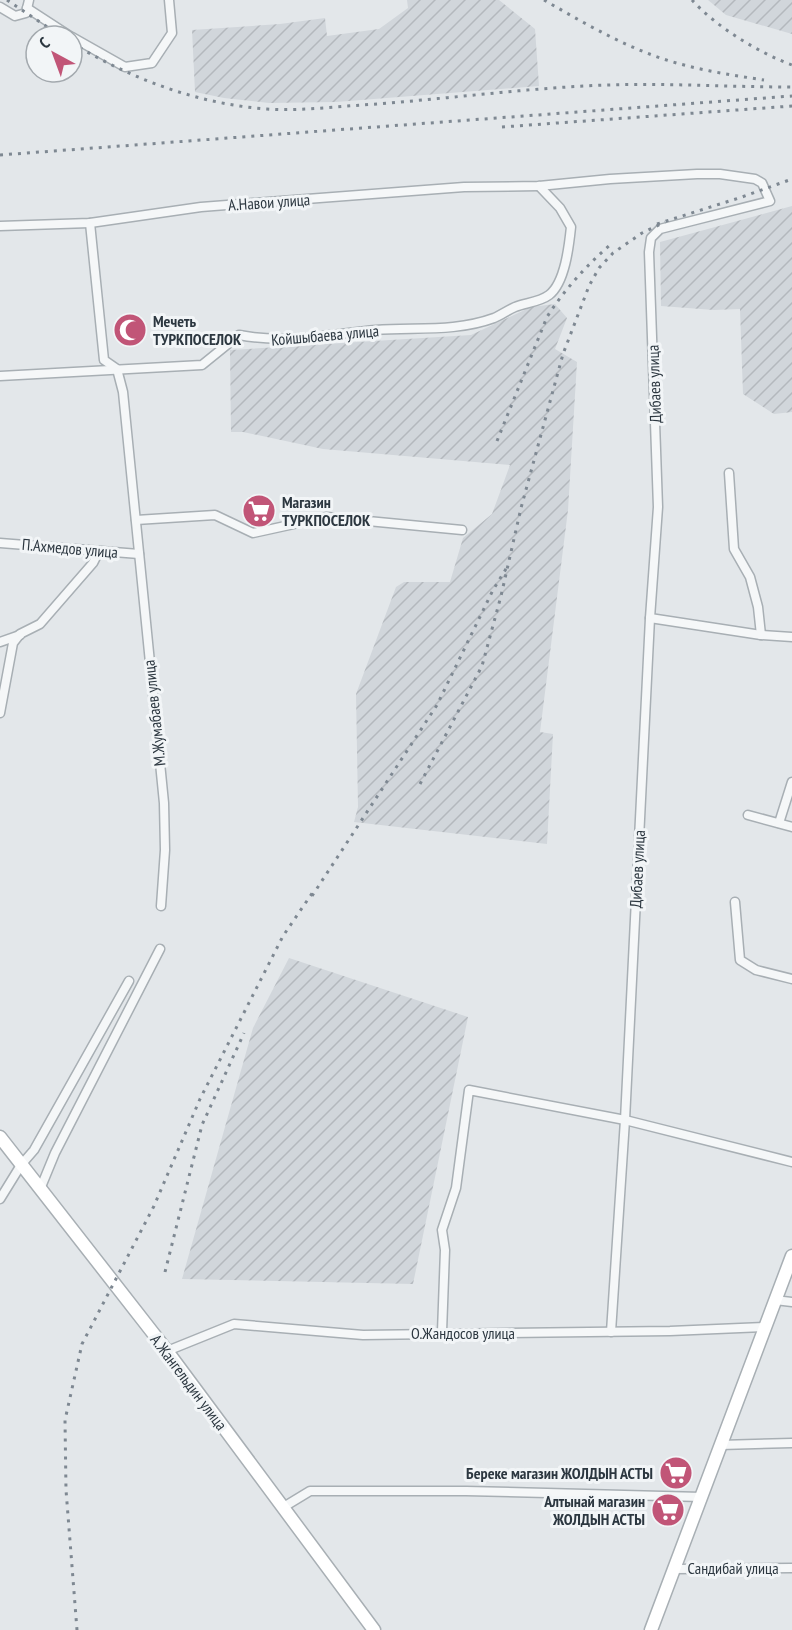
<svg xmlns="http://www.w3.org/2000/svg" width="792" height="1630" font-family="'PT Sans Narrow',sans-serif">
  <defs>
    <pattern id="industrial-furrows" width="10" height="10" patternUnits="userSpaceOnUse" patternTransform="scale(1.5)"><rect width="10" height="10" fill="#d1d6db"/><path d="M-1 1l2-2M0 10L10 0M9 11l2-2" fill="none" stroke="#b4b8bd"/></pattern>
  </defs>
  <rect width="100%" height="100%" fill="#e3e7ea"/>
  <g fill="url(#industrial-furrows)">
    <polygon points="407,0 499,0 535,29 539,86 336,102 269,103 224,98 195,92 192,30 280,24 325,18 327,36 379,29 408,8"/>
    <polygon points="708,0 792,0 792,34 726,15"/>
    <polygon points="792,206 792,412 774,414 743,394 740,309 714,310 661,306 660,242"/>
    <polygon points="555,304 567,318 555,349 577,362 568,510 540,732 553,734 547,844 354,822 358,807 356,694 396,587 404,582 450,582 463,538 492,514 510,465 323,449 243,432 231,432 230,350 471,335 531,307"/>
    <polygon points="289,958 468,1017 413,1284 182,1279 253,1028"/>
  </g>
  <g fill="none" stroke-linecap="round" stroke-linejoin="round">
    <defs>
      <g id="street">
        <polyline points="0,7 15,16 26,13 29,0"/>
        <polyline points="27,8 70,36"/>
        <polyline points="72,37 125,67 152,63 172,33 169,0"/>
        <polyline points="90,223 104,360 117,369 123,392 164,803 165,850 161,906"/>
        <polyline points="0,226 90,223 201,207 464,187 539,186 610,179 697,174 720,174 755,179 762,183 770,201 660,229 651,238 649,252 658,507 650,618 625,1120 611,1332"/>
        <path d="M0 376 202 365 239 335C285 344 330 334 376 330 416 327 456 332 494 318 501 315 508 310 515 307 525 303 540 302 549 295 565 283 569 246 571 227L560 208 539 186"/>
        <polyline points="729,473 734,549 750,577 758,607 761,635"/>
        <polyline points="136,520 215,515 253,533 326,517 462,530"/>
        <polyline points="0,543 139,554"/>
        <polyline points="650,618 761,635 792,637"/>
        <polyline points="0,642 20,635"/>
        <polyline points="0,713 13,643 20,634 40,624 93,563 99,551"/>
        <polyline points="748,815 792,827"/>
        <polyline points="779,823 792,782"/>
        <polyline points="735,902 740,960 756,970 792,979"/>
        <polyline points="41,1187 55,1153 160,949"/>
        <polyline points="0,1199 21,1165 34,1150 129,981"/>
        <polyline points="775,1300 792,1302"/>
        <polyline points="442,1332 445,1250 442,1230 456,1188 469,1090 625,1120 792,1162"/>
        <polyline points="167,1351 234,1324 363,1335 670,1331 764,1327"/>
        <polyline points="720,1445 792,1443"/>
        <polyline points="282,1508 310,1491 466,1491 702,1497"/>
        <polyline points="675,1569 792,1568"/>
      </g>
      <g id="secondary">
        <polyline points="0,1137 167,1351 374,1630"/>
        <polyline points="651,1630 792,1256"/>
      </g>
    </defs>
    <use href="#street" stroke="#a8afb4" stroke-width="11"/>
    <use href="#secondary" stroke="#a8afb4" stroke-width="15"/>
    <use href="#street" stroke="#f5f7f8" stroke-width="8"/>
    <use href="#secondary" stroke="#fff" stroke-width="12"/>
    <g stroke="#7e8892" stroke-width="3" stroke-dasharray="3 6" stroke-linecap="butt">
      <polyline points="7,0 61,36"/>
      <path d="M544 0C577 19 611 39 647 53 684 68 725 74 764 80"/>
      <path d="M692 0C715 26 759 53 792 65"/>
      <path d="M72 43C131 79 198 104 267 109 299 111 331 107 362 105 436 100 510 90 584 86 653 82 722 87 792 87"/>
      <polyline points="502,127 792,106"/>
      <polyline points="0,155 792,96"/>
      <polyline points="657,224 742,197 792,179"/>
      <path d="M497 441 547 317C564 290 587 265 611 244"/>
      <polyline points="420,784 482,666 501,596 521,508 563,354 589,286 599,268 613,253 642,233 665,222"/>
      <polyline points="312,896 437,705 493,590 509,564"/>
      <polyline points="165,1272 202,1125 244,1033"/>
      <polyline points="77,1630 66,1490 65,1420 82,1344 154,1206 200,1099 283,936 315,889"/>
    </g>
  </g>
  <defs>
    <symbol id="mosque-disc" viewBox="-11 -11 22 22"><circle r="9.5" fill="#c15577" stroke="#f2f5f7"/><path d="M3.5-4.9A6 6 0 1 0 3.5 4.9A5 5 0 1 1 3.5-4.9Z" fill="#fff"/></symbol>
    <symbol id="supermarket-disc" viewBox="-11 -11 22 22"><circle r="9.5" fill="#c15577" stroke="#f2f5f7"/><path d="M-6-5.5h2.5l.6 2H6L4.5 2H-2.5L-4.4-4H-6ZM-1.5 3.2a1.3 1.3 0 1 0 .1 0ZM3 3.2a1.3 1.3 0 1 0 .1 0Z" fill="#fff"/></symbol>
  </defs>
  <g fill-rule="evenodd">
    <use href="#mosque-disc" x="111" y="311" width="38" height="38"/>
    <use href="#supermarket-disc" x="240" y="492" width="38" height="38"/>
    <use href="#supermarket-disc" x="657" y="1454" width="38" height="38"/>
    <use href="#supermarket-disc" x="649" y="1491" width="38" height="38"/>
  </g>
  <g text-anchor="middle" stroke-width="6" stroke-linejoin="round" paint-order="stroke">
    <g font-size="16" fill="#2c3740" stroke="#f2f5f7">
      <text transform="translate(269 202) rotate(-4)" y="6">А.Навои улица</text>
      <text transform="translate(325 335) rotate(-5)" y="6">Койшыбаева улица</text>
      <text transform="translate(654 384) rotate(-92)" y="6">Дибаев улица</text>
      <text transform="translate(70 548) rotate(5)" y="6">П.Ахмедов улица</text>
      <text transform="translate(154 713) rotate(-96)" y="6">М.Жумабаев улица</text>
      <text transform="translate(637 869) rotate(-87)" y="6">Дибаев улица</text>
      <text x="463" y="1339">О.Жандосов улица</text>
      <text transform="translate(189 1382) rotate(53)" y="6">А.Жангельдин улица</text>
      <text x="733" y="1574">Сандибай улица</text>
    </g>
    <g font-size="16" font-weight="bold" fill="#2c3740" stroke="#f2f5f7" text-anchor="start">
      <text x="153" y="327">Мечеть<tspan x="153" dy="18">ТУРКПОСЕЛОК</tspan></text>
      <text x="282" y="508">Магазин<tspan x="282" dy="18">ТУРКПОСЕЛОК</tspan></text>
      <text x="653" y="1479" text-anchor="end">Береке магазин ЖОЛДЫН АСТЫ</text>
      <text x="645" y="1507" text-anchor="end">Алтынай магазин<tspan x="645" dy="18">ЖОЛДЫН АСТЫ</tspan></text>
    </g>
  </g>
  <g transform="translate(54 54) rotate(319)"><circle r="28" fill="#f2f5f7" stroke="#a3a9ae" stroke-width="1.5"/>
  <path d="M0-4.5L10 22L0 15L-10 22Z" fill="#c15577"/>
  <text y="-9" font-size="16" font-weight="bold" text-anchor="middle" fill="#2c3740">С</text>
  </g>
</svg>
